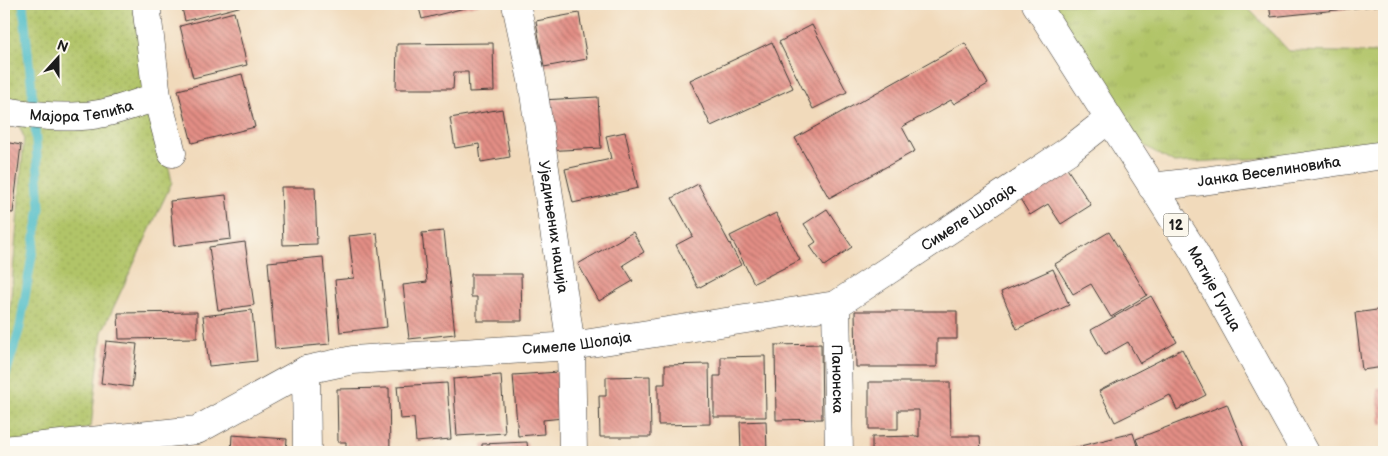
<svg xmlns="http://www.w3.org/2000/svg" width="1388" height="456" font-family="'Balsamiq Sans',sans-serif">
  <defs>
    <pattern id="grass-dots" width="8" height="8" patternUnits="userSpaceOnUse" patternTransform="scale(1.25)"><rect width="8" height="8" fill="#b1c468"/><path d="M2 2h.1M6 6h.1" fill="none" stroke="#98a85a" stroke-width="1.8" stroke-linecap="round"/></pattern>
    <pattern id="park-tufts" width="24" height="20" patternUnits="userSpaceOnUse" patternTransform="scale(1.25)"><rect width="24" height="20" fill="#b1c468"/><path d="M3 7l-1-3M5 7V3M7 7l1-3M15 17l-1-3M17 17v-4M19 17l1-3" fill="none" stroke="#98a85a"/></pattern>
    <pattern id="building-back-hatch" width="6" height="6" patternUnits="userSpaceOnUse" patternTransform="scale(1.25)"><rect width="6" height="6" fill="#e38e85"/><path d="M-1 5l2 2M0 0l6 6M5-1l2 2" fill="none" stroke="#b7736c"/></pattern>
  </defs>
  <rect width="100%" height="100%" fill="#fbf7ec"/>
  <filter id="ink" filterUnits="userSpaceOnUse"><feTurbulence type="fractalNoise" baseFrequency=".02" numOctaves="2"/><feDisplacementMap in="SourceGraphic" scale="10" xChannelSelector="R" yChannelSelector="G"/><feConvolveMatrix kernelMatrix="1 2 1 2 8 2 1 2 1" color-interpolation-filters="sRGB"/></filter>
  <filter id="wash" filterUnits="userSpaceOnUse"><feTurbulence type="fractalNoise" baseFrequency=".0096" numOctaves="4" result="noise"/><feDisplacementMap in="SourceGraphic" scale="20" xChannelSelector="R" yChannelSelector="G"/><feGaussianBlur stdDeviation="1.12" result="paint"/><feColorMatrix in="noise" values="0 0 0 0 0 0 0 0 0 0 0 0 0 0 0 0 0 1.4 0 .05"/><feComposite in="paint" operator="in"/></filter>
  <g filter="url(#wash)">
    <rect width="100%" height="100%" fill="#f1dabb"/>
    <polygon fill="url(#grass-dots)" stroke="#667042" points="4,4 133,4 172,182 102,332 91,427 4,452 4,339 9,322 24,137 4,95"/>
    <polygon fill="url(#park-tufts)" stroke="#667042" points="1049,4 1244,4 1289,51 1384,53 1384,145 1305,156 1174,163 1140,143"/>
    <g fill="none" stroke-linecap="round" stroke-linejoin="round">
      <polyline stroke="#4fbdc7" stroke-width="9" points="4,381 20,327 40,208 34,110 23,4"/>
    </g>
    <g id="blocks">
      <g fill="url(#building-back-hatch)">
        <polygon points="181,4 250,4 185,21"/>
        <polygon points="418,4 480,4 422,19"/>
        <polygon points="1269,4 1384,4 1384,5 1271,17"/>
        <polygon points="234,12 247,65 193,78 180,26"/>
        <polygon points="579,13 587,59 544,67 536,21"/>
        <polygon points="812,25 847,92 813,109 779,42"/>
        <polygon points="772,42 793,88 711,126 690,80"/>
        <polygon points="493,43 494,91 469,92 468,72 454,72 453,89 396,89 397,44"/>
        <polygon points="965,43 988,84 954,104 951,100 902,127 915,151 829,198 795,138"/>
        <polygon points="242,74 255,127 192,143 178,90"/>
        <polygon points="598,97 601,148 544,151 541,100"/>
        <polygon points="502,109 510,157 481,162 479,144 455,148 450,118"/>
        <polygon points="625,132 638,188 573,203 565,169 611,159 606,136"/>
        <polygon points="4,142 21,145 13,213 4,212"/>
        <polygon points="1064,164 1091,205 1061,224 1048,204 1030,215 1017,194"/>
        <polygon points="698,184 741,265 698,288 676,245 693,236 672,198"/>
        <polygon points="281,187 315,187 317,244 283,245"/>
        <polygon points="226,195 231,239 174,246 170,201"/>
        <polygon points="827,209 852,247 824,266 810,246 816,242 804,224"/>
        <polygon points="776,213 800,260 754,283 730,236"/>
        <polygon points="444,231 455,334 409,339 403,285 427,282 422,233"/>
        <polygon points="633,232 644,252 623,265 633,281 599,301 578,264"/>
        <polygon points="1109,232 1147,295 1111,317 1091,284 1073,294 1055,264"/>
        <polygon points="377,233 387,327 340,332 335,280 354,278 349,236"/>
        <polygon points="245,242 254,305 218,310 209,247"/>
        <polygon points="323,257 330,344 275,349 268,262"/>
        <polygon points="1053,269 1069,305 1017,329 1001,292"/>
        <polygon points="471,274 521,274 522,321 477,321 477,297 471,297"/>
        <polygon points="1151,296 1177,342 1140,363 1128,342 1105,355 1091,330"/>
        <polygon points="1384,309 1384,367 1362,370 1355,313"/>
        <polygon points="252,310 257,361 209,366 203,316"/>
        <polygon points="855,311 957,311 957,339 937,339 937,367 856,367"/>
        <polygon points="197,312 197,338 119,339 118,313"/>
        <polygon points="106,341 137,344 132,387 101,383"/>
        <polygon points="821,344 822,419 776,420 775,345"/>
        <polygon points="1182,349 1206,395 1177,410 1170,395 1115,422 1099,391"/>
        <polygon points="765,356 766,417 714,417 714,376 721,376 721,357"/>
        <polygon points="709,364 710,424 658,425 658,384 665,384 665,365"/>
        <polygon points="559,372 563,418 543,420 544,434 518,436 513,375"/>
        <polygon points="501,375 505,433 457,436 453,379"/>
        <polygon points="650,376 651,437 600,437 599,396 606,396 606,377"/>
        <polygon points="869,382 950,382 951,436 980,436 981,452 872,452 872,437 917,436 919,437 919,410 898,410 898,429 869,429"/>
        <polygon points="447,383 451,439 416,442 414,418 400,419 397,386"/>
        <polygon points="1384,387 1384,425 1380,425 1377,388"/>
        <polygon points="389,388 390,452 346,452 346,442 338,442 337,389"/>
        <polygon points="1227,404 1246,452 1219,452 1218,450 1211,452 1141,452 1136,439"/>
        <polygon points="766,421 767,452 741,452 740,422"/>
        <polygon points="1133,433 1139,452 1056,452"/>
        <polygon points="232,435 287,439 286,452 231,452"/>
        <polygon points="527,442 528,452 482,452 482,444"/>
      </g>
    </g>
  </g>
  <g filter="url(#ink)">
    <use href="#blocks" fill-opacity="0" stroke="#3c3834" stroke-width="1"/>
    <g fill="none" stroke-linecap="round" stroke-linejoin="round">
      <defs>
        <g id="minor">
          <polyline points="146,4 157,97 172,153"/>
          <path id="s1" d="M516 4 532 80 571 346 573 452"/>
          <path id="s2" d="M4 111C29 115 56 118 82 116 107 115 133 104 157 97"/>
          <path id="s3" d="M1152 187 1203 181 1384 155"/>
          <path id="s4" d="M836 305 839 452"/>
          <polyline points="306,370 307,452"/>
          <path id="s5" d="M4 450 197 430 306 370 353 360 571 346 836 305 1068 151 1109 119"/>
        </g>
        <g id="primary">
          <path id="s6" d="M1036 4 1193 250 1305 452"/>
        </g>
      </defs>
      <use href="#minor" stroke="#3c3834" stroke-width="29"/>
      <use href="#primary" stroke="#3c3834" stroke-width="29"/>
      <use href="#minor" stroke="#fff" stroke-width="28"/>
      <use href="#primary" stroke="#fff" stroke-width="28"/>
    </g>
  </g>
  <g text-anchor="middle" stroke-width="5" stroke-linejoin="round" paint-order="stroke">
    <rect fill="#fbf7ec" stroke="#5f5e5a" stroke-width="1" x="1163.5" y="213.5" width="25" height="23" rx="4"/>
    <g font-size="14" font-weight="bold" fill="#1c1c1c">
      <text x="1176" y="230">12</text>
    </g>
    <g font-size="15" fill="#1c1c1c" stroke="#fbf7ec">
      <text dy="5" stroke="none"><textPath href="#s2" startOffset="78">Мајора Тепића</textPath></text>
      <text dy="5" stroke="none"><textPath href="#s3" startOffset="118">Јанка Веселиновића</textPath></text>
      <text dy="5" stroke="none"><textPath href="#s5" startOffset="1012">Симеле Шолаја</textPath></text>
      <text dy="5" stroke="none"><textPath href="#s1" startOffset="226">Уједињених нација</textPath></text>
      <text dy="5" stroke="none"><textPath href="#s6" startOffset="336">Матије Гупца</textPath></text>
      <text dy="5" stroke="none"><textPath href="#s5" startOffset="591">Симеле Шолаја</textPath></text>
      <text dy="5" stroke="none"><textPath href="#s4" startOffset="74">Панонска</textPath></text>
    </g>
  </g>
  <rect width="1388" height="456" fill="none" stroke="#fbf7ec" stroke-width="20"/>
  <g transform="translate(58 58) rotate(21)" stroke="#fbf7ec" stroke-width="4" paint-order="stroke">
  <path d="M0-4L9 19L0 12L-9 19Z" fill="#1c1c1c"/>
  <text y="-8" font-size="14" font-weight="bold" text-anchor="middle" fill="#1c1c1c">N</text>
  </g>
</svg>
